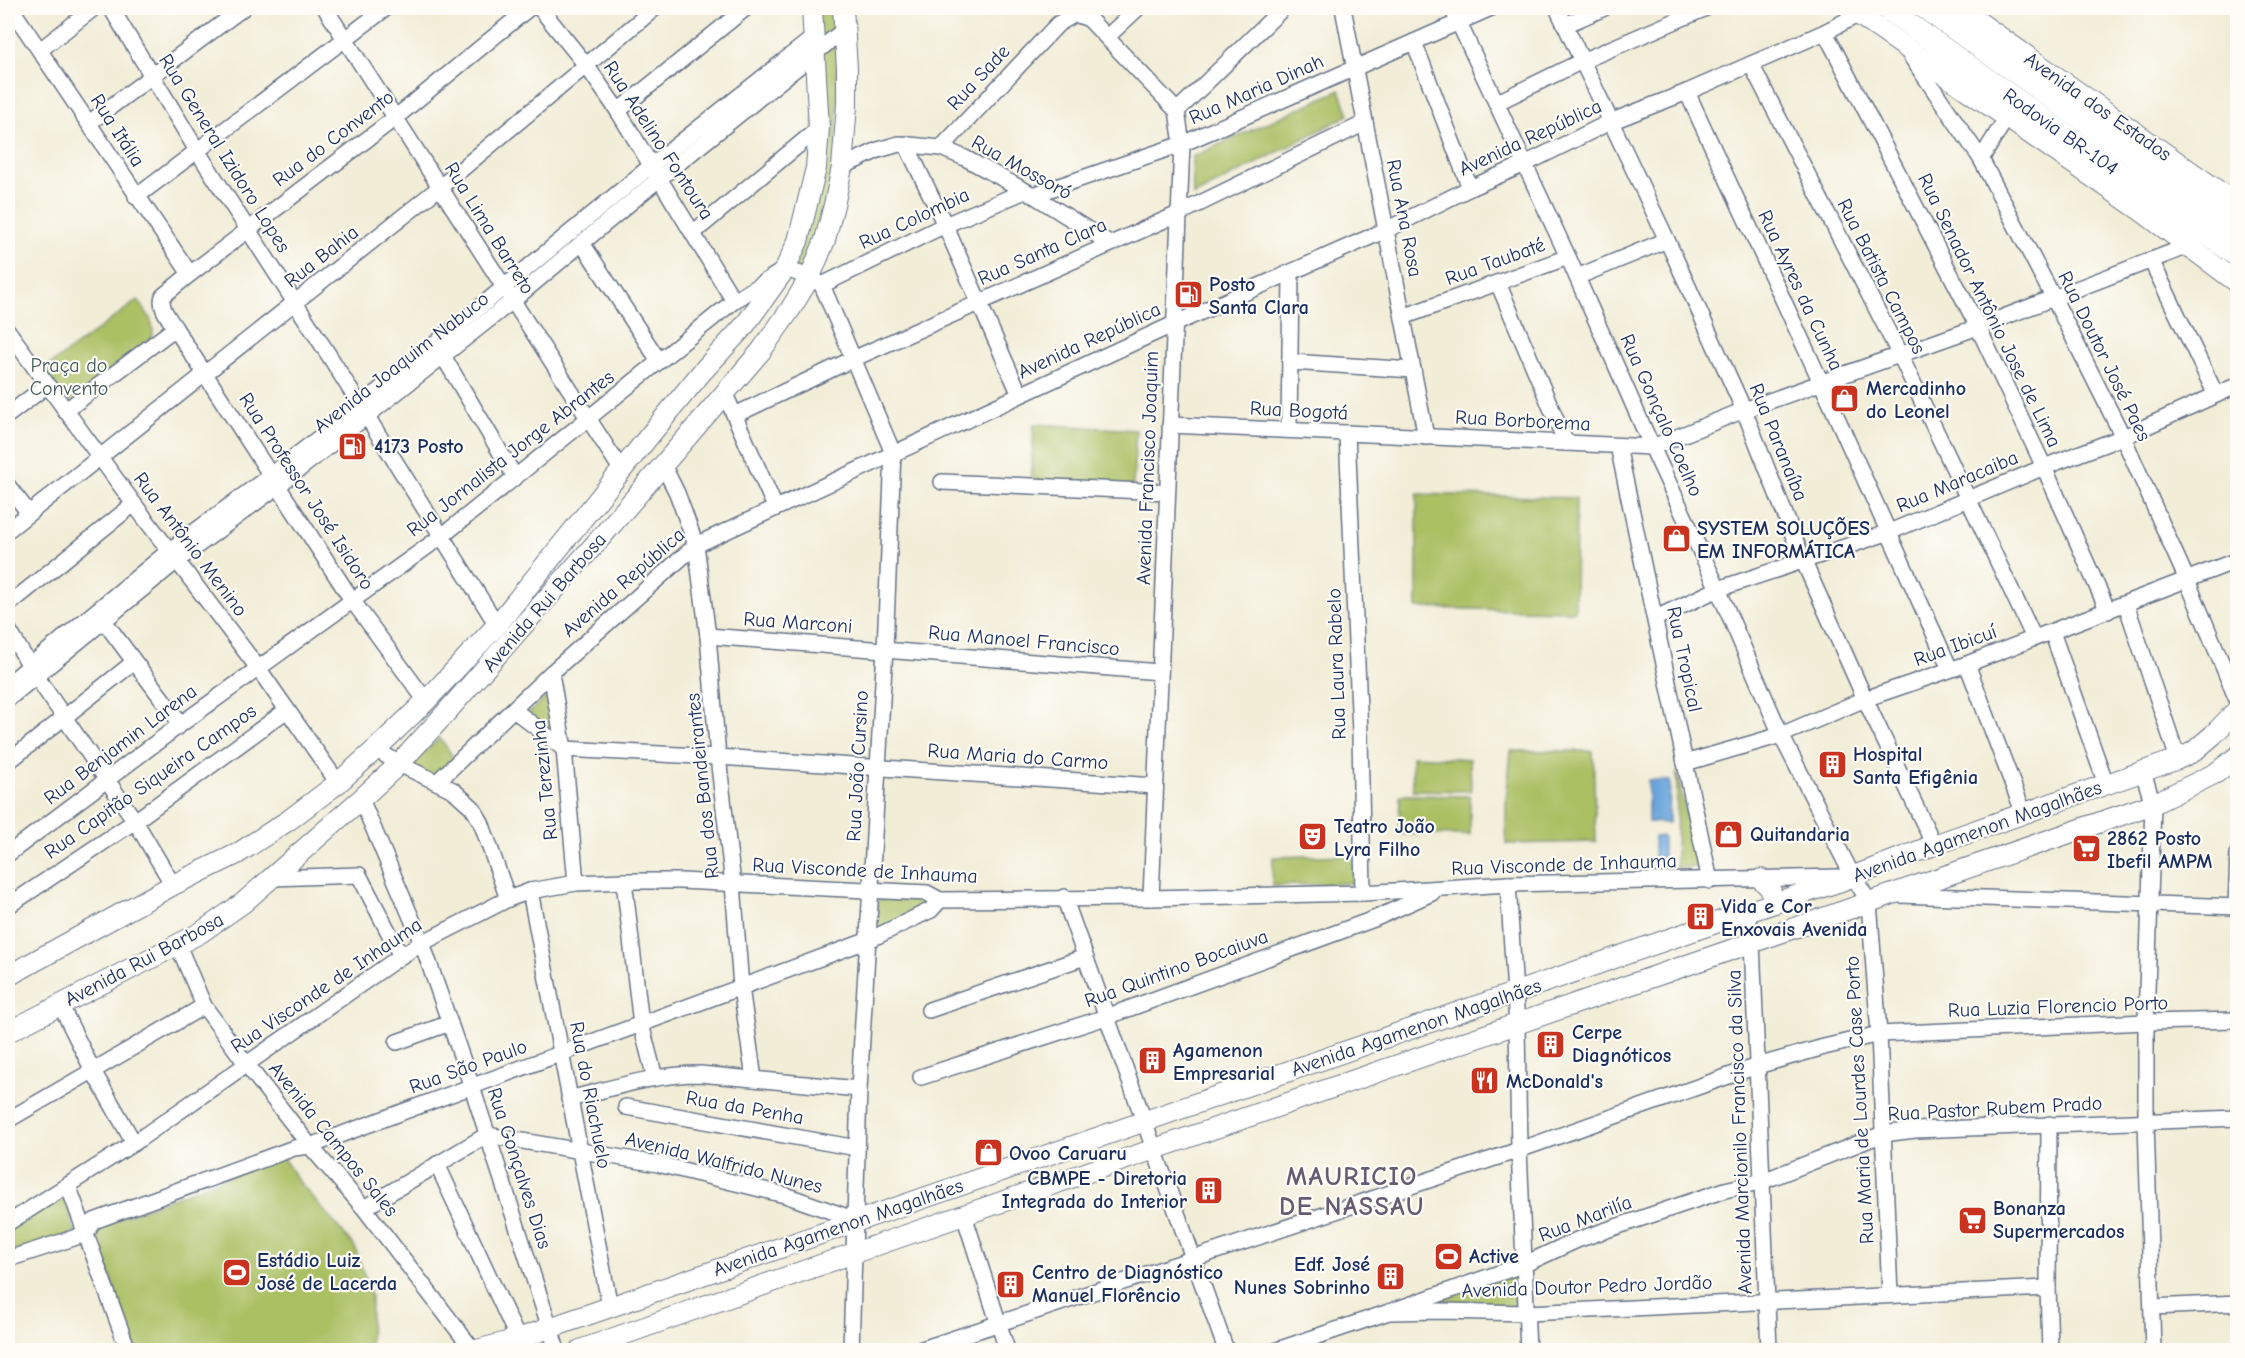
<svg xmlns="http://www.w3.org/2000/svg" width="2245" height="1358" font-family="'Comic Neue',sans-serif">
  <rect width="100%" height="100%" fill="#fdfcf7"/>
  <filter id="ink" filterUnits="userSpaceOnUse"><feTurbulence type="fractalNoise" baseFrequency=".0167" numOctaves="2"/><feDisplacementMap in="SourceGraphic" scale="12" xChannelSelector="R" yChannelSelector="G"/><feConvolveMatrix kernelMatrix="1 2 1 2 8 2 1 2 1" color-interpolation-filters="sRGB"/></filter>
  <filter id="wash" filterUnits="userSpaceOnUse"><feTurbulence type="fractalNoise" baseFrequency=".008" numOctaves="4" result="noise"/><feDisplacementMap in="SourceGraphic" scale="24" xChannelSelector="R" yChannelSelector="G"/><feGaussianBlur stdDeviation="1.35" result="paint"/><feColorMatrix in="noise" values="0 0 0 0 0 0 0 0 0 0 0 0 0 0 0 0 0 1.4 0 .05"/><feComposite in="paint" operator="in"/></filter>
  <g filter="url(#wash)">
    <rect width="100%" height="100%" fill="#f2edd7"/>
    <g fill="#abbf64" stroke="#637761" stroke-width="1.5">
      <polygon points="814,8 835,8 837,30 817,44"/>
      <path d="M836 42C840 104 837 169 823 229 819 244 812 259 807 273L790 266 807 222 819 54Z"/>
      <polygon points="1340,90 1349,115 1193,196 1192,157"/>
      <path d="M138 300C146 312 156 323 152 338L69 403 39 373Z"/>
      <polygon points="1034,424 1136,430 1133,486 1031,480"/>
      <polygon points="1417,494 1576,498 1575,611 1417,608"/>
      <polygon points="552,692 558,742 528,713"/>
      <polygon points="440,738 455,760 437,776 407,768"/>
      <polygon points="1511,751 1593,751 1596,842 1506,844 1506,800"/>
      <polygon points="1412,756 1470,759 1471,791 1413,790"/>
      <polygon points="1677,772 1697,867 1676,868"/>
      <polygon points="1400,795 1470,796 1470,835 1399,834"/>
      <polygon points="1353,855 1354,883 1272,886 1273,857"/>
      <polygon points="885,899 930,901 939,912 932,918 885,933 874,931 878,900"/>
      <polygon points="282,1156 296,1178 355,1247 371,1296 370,1350 136,1350 93,1228"/>
      <polygon points="64,1197 76,1234 8,1255 8,1228"/>
      <polygon points="1524,1266 1525,1310 1417,1307"/>
    </g>
    <g fill="#6ba5db" stroke="#436a9c" stroke-width="1.5">
      <polygon points="1648,780 1670,781 1669,823 1648,822"/>
      <polygon points="1663,836 1663,857 1654,857 1654,837"/>
    </g>
  </g>
  <g filter="url(#ink)">
    <g fill="none" stroke-linecap="round" stroke-linejoin="round">
      <defs>
        <g id="minor">
          <polyline points="11,8 190,274"/>
          <polyline points="111,8 198,152 330,357 497,625"/>
          <polyline points="325,8 622,471"/>
          <polyline points="540,8 586,65 618,111 734,301"/>
          <polyline points="1343,8 1426,437"/>
          <polyline points="1452,8 1568,257 1652,447 1718,589 1781,735 1849,869 1869,902 1879,1034 1890,1295"/>
          <polyline points="1557,8 1667,240 1744,410 1803,560 1865,699 1934,845"/>
          <polyline points="1565,25 1604,8"/>
          <polyline points="1825,32 1978,327 2044,467 2108,611"/>
          <polyline points="1107,37 1138,8"/>
          <polyline points="1414,42 1470,188"/>
          <polyline points="40,50 94,8"/>
          <polyline points="1910,55 1981,159 2053,297 2123,437 2187,580 2238,702"/>
          <polyline points="1751,64 1900,355 2034,638"/>
          <polyline points="1687,92 1821,382 1950,669"/>
          <polyline points="1498,102 1582,61 1706,8"/>
          <polyline points="618,111 746,8"/>
          <polyline points="1177,111 1283,8"/>
          <polyline points="89,123 243,8"/>
          <polyline points="906,144 945,225 1020,395"/>
          <polyline points="941,148 1058,24 1075,14 1089,19 1177,111 1182,144 1151,898"/>
          <polyline points="1981,159 2007,117"/>
          <polyline points="842,167 878,150 899,144 941,148 965,158 1033,195 1111,244"/>
          <polyline points="1033,195 1182,144 1491,8"/>
          <polyline points="136,197 386,8"/>
          <polyline points="693,233 819,128"/>
          <polyline points="582,243 659,361"/>
          <polyline points="2151,260 2216,395"/>
          <polyline points="1577,277 1667,240"/>
          <polyline points="1498,283 1566,443"/>
          <polyline points="822,285 945,225 1025,191"/>
          <polyline points="1403,317 1568,257"/>
          <polyline points="8,331 134,504 258,668 338,783"/>
          <polyline points="443,356 515,477"/>
          <polyline points="1291,362 1413,370"/>
          <polyline points="725,394 775,507"/>
          <polyline points="65,411 175,328"/>
          <polyline points="8,415 46,386"/>
          <polyline points="735,415 853,359 1178,214 1365,123"/>
          <polyline points="1170,425 1652,447 1744,410 1978,327 2188,246"/>
          <polyline points="1289,430 1291,274"/>
          <polyline points="1347,433 1360,733 1363,893"/>
          <polyline points="1618,446 1710,881"/>
          <polyline points="663,465 677,493 696,545 708,636 718,757 733,884 741,987 754,1079"/>
          <polyline points="942,482 1167,492"/>
          <polyline points="8,486 29,513"/>
          <polyline points="8,530 439,188 655,8"/>
          <polyline points="2126,604 2178,759"/>
          <polyline points="8,605 134,504"/>
          <polyline points="1656,618 1718,589 1887,533 2044,467 2123,437 2238,385"/>
          <polyline points="104,621 181,724"/>
          <polyline points="8,629 36,676 135,821 173,885"/>
          <polyline points="2052,632 2106,784"/>
          <polyline points="708,636 1160,672"/>
          <polyline points="1967,664 2024,814"/>
          <polyline points="551,673 564,749 576,883"/>
          <polyline points="8,684 170,550 271,475 360,406 652,165 814,37"/>
          <polyline points="8,699 178,560 278,486 511,302 660,178 845,29"/>
          <path d="M426 701 352 600 175 328C169 318 159 307 163 296L190 274 395 118 529 8"/>
          <polyline points="514,710 564,749 718,757 1155,786"/>
          <polyline points="376,749 399,764 453,790 472,807 481,822 508,899"/>
          <polyline points="8,762 134,662"/>
          <polyline points="1685,763 1781,735 1865,699 1967,664 2238,560"/>
          <polyline points="2143,772 2153,804 2146,1022 2146,1121 2153,1350"/>
          <polyline points="437,782 551,673 696,545 1174,324 1386,230 1470,188 1525,164 1610,122 1687,92 1825,32 1859,14"/>
          <polyline points="361,799 422,943 472,1087 557,1350"/>
          <polyline points="8,854 181,724 442,536 734,301 785,269 810,277 822,285 893,453 885,649 859,1089 851,1350"/>
          <polyline points="272,878 359,875 401,956"/>
          <polyline points="624,881 641,1024 655,1078"/>
          <polyline points="1508,884 1517,1025 1519,1150 1528,1350"/>
          <polyline points="530,891 610,1307"/>
          <polyline points="1899,895 2238,907"/>
          <polyline points="1064,897 1226,1350"/>
          <polyline points="8,906 135,821 287,710"/>
          <polyline points="2236,907 2238,853"/>
          <polyline points="1747,912 1752,942 1769,1350"/>
          <polyline points="178,945 204,1006 247,1065 310,1146 364,1208 473,1350"/>
          <polyline points="60,1004 93,1071 134,1143"/>
          <polyline points="929,1010 1085,957"/>
          <polyline points="397,1042 450,1023"/>
          <polyline points="921,1077 1106,1017 1374,919 1432,893"/>
          <path d="M569 1099C613 1088 655 1074 700 1074L859 1089"/>
          <polyline points="626,1107 857,1148"/>
          <polyline points="8,1120 204,1006"/>
          <polyline points="2049,1124 2048,1288 2050,1350"/>
          <polyline points="437,1164 518,1339"/>
          <polyline points="68,1185 128,1350"/>
          <polyline points="364,1208 487,1135 658,1164 785,1195 856,1220"/>
          <polyline points="964,1215 1007,1350"/>
          <polyline points="8,1223 134,1143 401,956 422,943 508,899 530,891 576,883 624,881 681,881 927,893 940,900 1151,898 1363,893 1508,884 1839,877"/>
          <polyline points="8,1259 86,1234 94,1221 294,1148 310,1146 869,940 931,910 940,900"/>
          <polyline points="2153,1307 2238,1303"/>
          <polyline points="1389,1312 1525,1264 1577,1240 1725,1190 1763,1181 1883,1134 1915,1130 2238,1118"/>
          <polyline points="919,1350 1519,1150 1757,1066 1824,1047 1879,1034 2146,1022 2238,1020"/>
          <polyline points="1277,1350 1389,1312 1441,1311 1528,1313 2048,1288"/>
        </g>
        <g id="major">
          <polyline points="1849,8 2140,210 2238,283"/>
          <polyline points="1959,8 2238,205"/>
          <polyline points="1761,879 1770,888 1774,903"/>
          <polyline points="8,976 173,885 237,854 289,820 338,783 376,749 426,701 497,625 650,435 701,373 745,325 785,269 798,241 816,168 819,128 812,8"/>
          <polyline points="8,1032 200,933 243,903 361,799 399,764 443,716 603,535 761,351 790,310 810,277 825,240 835,201 842,167 847,105 847,68 843,8"/>
          <polyline points="477,1350 518,1339 1747,912 1841,881 1934,845 2178,759 2193,752 2213,735 2238,709"/>
          <polyline points="580,1350 854,1253 2153,804 2216,773 2238,756"/>
        </g>
        <g id="highway">
          <path id="s1" d="M1886 8 2238 256"/>
          <polyline points="1925,8 2238,230"/>
          <polyline points="1940,70 1981,76"/>
        </g>
      </defs>
      <use href="#minor" stroke="#667288" stroke-width="18"/>
      <use href="#major" stroke="#667288" stroke-width="22"/>
      <use href="#highway" stroke="#667288" stroke-width="26"/>
      <use href="#minor" stroke="#fff" stroke-width="15"/>
      <use href="#major" stroke="#fff" stroke-width="20"/>
      <use href="#highway" stroke="#fff" stroke-width="22"/>
    </g>
  </g>
  <defs>
    <symbol id="fuel-square" viewBox="-11 -11 22 22"><rect x="-9" y="-9" width="18" height="18" rx="4" fill="#c8321e" stroke="#fdfcf7"/><path d="M-5.5-6h7V0h2V4h1.3V-2.5L3-4.5l.8-.8L6-3V5H2.5V1h-1V6h-7ZM-4.2-4.7v3.2H.2V-4.7Z" fill="#fff"/></symbol>
    <symbol id="shop-square" viewBox="-11 -11 22 22"><rect x="-9" y="-9" width="18" height="18" rx="4" fill="#c8321e" stroke="#fdfcf7"/><path d="M-5-2.5h2.3a2.7 3.5 0 0 1 5.4 0H5L5.5 6h-11ZM-1.5-2.5h3a1.5 2.3 0 0 0-3 0Z" fill="#fff"/></symbol>
    <symbol id="building-square" viewBox="-11 -11 22 22"><rect x="-9" y="-9" width="18" height="18" rx="4" fill="#c8321e" stroke="#fdfcf7"/><path d="M-4-6H4V6H1V3H-1V6H-4ZM-2.5-4.3h1.7v1.8h-1.7ZM.8-4.3h1.7v1.8H.8ZM-2.5-1h1.7V.8h-1.7ZM.8-1h1.7V.8H.8Z" fill="#fff"/></symbol>
    <symbol id="theatre-square" viewBox="-11 -11 22 22"><rect x="-9" y="-9" width="18" height="18" rx="4" fill="#c8321e" stroke="#fdfcf7"/><path d="M-5-5.5Q0-4 5-5.5V0Q5 5 0 6Q-5 5-5 0ZM-3.3-2.5H-1v1.5H-3.3ZM1-2.5H3.3v1.5H1ZM-2.8 1Q0 5.5 2.8 1Z" fill="#fff"/></symbol>
    <symbol id="supermarket-square" viewBox="-11 -11 22 22"><rect x="-9" y="-9" width="18" height="18" rx="4" fill="#c8321e" stroke="#fdfcf7"/><path d="M-6-5.5h2.5l.6 2H6L4.5 2H-2.5L-4.4-4H-6ZM-1.5 3.2a1.3 1.3 0 1 0 .1 0ZM3 3.2a1.3 1.3 0 1 0 .1 0Z" fill="#fff"/></symbol>
    <symbol id="restaurant-square" viewBox="-11 -11 22 22"><rect x="-9" y="-9" width="18" height="18" rx="4" fill="#c8321e" stroke="#fdfcf7"/><path d="M-5-6h1v4h1v-4h1v4h1v-4h1v5L-1.5 .5V6h-2V.5L-5-1ZM5-6V6H3V1.5H1.5Q1.5-4 5-6Z" fill="#fff"/></symbol>
    <symbol id="stadium-square" viewBox="-11 -11 22 22"><rect x="-9" y="-9" width="18" height="18" rx="4" fill="#c8321e" stroke="#fdfcf7"/><path d="M0-5a6.5 5 0 1 0 0 10a6.5 5 0 1 0 0-10ZM-3.5-1.8h7v3.6h-7Z" fill="#fff"/></symbol>
  </defs>
  <g fill-rule="evenodd">
    <use href="#fuel-square" x="1172" y="278" width="33" height="33"/>
    <use href="#shop-square" x="1828" y="382" width="33" height="33"/>
    <use href="#fuel-square" x="336" y="430" width="33" height="33"/>
    <use href="#shop-square" x="1660" y="522" width="33" height="33"/>
    <use href="#building-square" x="1816" y="748" width="33" height="33"/>
    <use href="#shop-square" x="1712" y="818" width="33" height="33"/>
    <use href="#theatre-square" x="1296" y="820" width="33" height="33"/>
    <use href="#supermarket-square" x="2070" y="832" width="33" height="33"/>
    <use href="#building-square" x="1684" y="900" width="33" height="33"/>
    <use href="#building-square" x="1534" y="1028" width="33" height="33"/>
    <use href="#building-square" x="1136" y="1044" width="33" height="33"/>
    <use href="#restaurant-square" x="1468" y="1064" width="33" height="33"/>
    <use href="#shop-square" x="972" y="1136" width="33" height="33"/>
    <use href="#building-square" x="1192" y="1174" width="33" height="33"/>
    <use href="#supermarket-square" x="1956" y="1204" width="33" height="33"/>
    <use href="#stadium-square" x="1432" y="1240" width="33" height="33"/>
    <use href="#stadium-square" x="220" y="1256" width="33" height="33"/>
    <use href="#building-square" x="1374" y="1260" width="33" height="33"/>
    <use href="#building-square" x="994" y="1268" width="33" height="33"/>
  </g>
  <g text-anchor="middle" stroke-width="4.5" stroke-linejoin="round" paint-order="stroke">
    <g font-size="20" fill="#1b2f5e" stroke="#fdfcf7">
      <text transform="translate(978 77) rotate(-47)" y="7">Rua Sade</text>
      <text transform="translate(1256 89) rotate(-24)" y="7">Rua Maria Dinah</text>
      <text transform="translate(2098 106) rotate(35)" y="7">Avenida dos Estados</text>
      <text transform="translate(118 130) rotate(57)" y="7">Rua Itália</text>
      <text dy="7" stroke="none"><textPath href="#s1" startOffset="214">Rodovia BR-104</textPath></text>
      <text transform="translate(1530 137) rotate(-25)" y="7">Avenida República</text>
      <text transform="translate(333 138) rotate(-37)" y="7">Rua do Convento</text>
      <text transform="translate(659 140) rotate(57)" y="7">Rua Adelino Fontoura</text>
      <text transform="translate(225 153) rotate(58)" y="7">Rua General Izidoro Lopes</text>
      <text transform="translate(1022 167) rotate(29)" y="7">Rua Mossoró</text>
      <text transform="translate(914 218) rotate(-25)" y="7">Rua Colombia</text>
      <text transform="translate(1405 218) rotate(79)" y="7">Rua Ana Rosa</text>
      <text transform="translate(490 228) rotate(58)" y="7">Rua Lima Barreto</text>
      <text transform="translate(1042 251) rotate(-24)" y="7">Rua Santa Clara</text>
      <text transform="translate(321 256) rotate(-38)" y="7">Rua Bahia</text>
      <text transform="translate(1495 261) rotate(-20)" y="7">Rua Taubaté</text>
      <text transform="translate(1882 276) rotate(63)" y="7">Rua Batista Campos</text>
      <text transform="translate(1801 290) rotate(65)" y="7">Rua Ayres da Cunha</text>
      <text transform="translate(1990 310) rotate(64)" y="7">Rua Senador Antônio Jose de Lima</text>
      <text transform="translate(1089 340) rotate(-25)" y="7">Avenida República</text>
      <text transform="translate(2105 356) rotate(64)" y="7">Rua Doutor José Paes</text>
      <text transform="translate(401 362) rotate(-38)" y="7">Avenida Joaquim Nabuco</text>
      <text transform="translate(1299 410) rotate(3)" y="7">Rua Bogotá</text>
      <text transform="translate(1662 415) rotate(66)" y="7">Rua Gonçalo Coelho</text>
      <text transform="translate(1523 420) rotate(3)" y="7">Rua Borborema</text>
      <text transform="translate(1779 442) rotate(68)" y="7">Rua Paranaíba</text>
      <text transform="translate(510 453) rotate(-38)" y="7">Rua Jornalista Jorge Abrantes</text>
      <text transform="translate(1147 468) rotate(-88)" y="7">Avenida Francisco Joaquim</text>
      <text transform="translate(1957 481) rotate(-23)" y="7">Rua Maracaiba</text>
      <text transform="translate(307 491) rotate(57)" y="7">Rua Professor José Isidoro</text>
      <text transform="translate(191 544) rotate(53)" y="7">Rua Antônio Menino</text>
      <text transform="translate(623 582) rotate(-41)" y="7">Avenida República</text>
      <text transform="translate(544 602) rotate(-49)" y="7">Avenida Rui Barbosa</text>
      <text transform="translate(798 622) rotate(4)" y="7">Rua Marconi</text>
      <text transform="translate(1024 640) rotate(5)" y="7">Rua Manoel Francisco</text>
      <text transform="translate(1955 645) rotate(-20)" y="7">Rua Ibicuí</text>
      <text transform="translate(1685 659) rotate(78)" y="7">Rua Tropical</text>
      <text transform="translate(1336 664) rotate(-92)" y="7">Rua Laura Rabelo</text>
      <text transform="translate(120 744) rotate(-37)" y="7">Rua Benjamin Larena</text>
      <text transform="translate(1018 756) rotate(4)" y="7">Rua Maria do Carmo</text>
      <text transform="translate(857 766) rotate(-87)" y="7">Rua João Cursino</text>
      <text transform="translate(544 780) rotate(-96)" y="7">Rua Terezinha</text>
      <text transform="translate(150 781) rotate(-35)" y="7">Rua Capitão Siqueira Campos</text>
      <text transform="translate(702 786) rotate(-96)" y="7">Rua dos Bandeirantes</text>
      <text transform="translate(1977 831) rotate(-20)" y="7">Avenida Agamenon Magalhães</text>
      <text transform="translate(1564 864) rotate(-2)" y="7">Rua Visconde de Inhauma</text>
      <text transform="translate(865 870) rotate(3)" y="7">Rua Visconde de Inhauma</text>
      <text transform="translate(144 959) rotate(-28)" y="7">Avenida Rui Barbosa</text>
      <text transform="translate(1176 968) rotate(-20)" y="7">Rua Quintino Bocaiuva</text>
      <text transform="translate(326 985) rotate(-34)" y="7">Rua Visconde de Inhauma</text>
      <text transform="translate(2058 1006) rotate(-2)" y="7">Rua Luzia Florencio Porto</text>
      <text transform="translate(1416 1027) rotate(-19)" y="7">Avenida Agamenon Magalhães</text>
      <text transform="translate(468 1066) rotate(-20)" y="7">Rua São Paulo</text>
      <text transform="translate(591 1095) rotate(79)" y="7">Rua do Riachuelo</text>
      <text transform="translate(1859 1100) rotate(-93)" y="7">Rua Maria de Lourdes Case Porto</text>
      <text transform="translate(745 1107) rotate(10)" y="7">Rua da Penha</text>
      <text transform="translate(1995 1108) rotate(-3)" y="7">Rua Pastor Rubem Prado</text>
      <text transform="translate(1739 1132) rotate(-92)" y="7">Avenida Marcionilo Francisco da Silva</text>
      <text transform="translate(334 1139) rotate(51)" y="7">Avenida Campos Sales</text>
      <text transform="translate(724 1162) rotate(14)" y="7">Avenida Walfrido Nunes</text>
      <text transform="translate(520 1168) rotate(72)" y="7">Rua Gonçalves Dias</text>
      <text transform="translate(1585 1218) rotate(-21)" y="7">Rua Marilía</text>
      <text transform="translate(838 1227) rotate(-19)" y="7">Avenida Agamenon Magalhães</text>
      <text transform="translate(1587 1286) rotate(-2)" y="7">Avenida Doutor Pedro Jordão</text>
    </g>
    <g font-size="20" font-weight="bold" fill="#1b2f5e" stroke="#fdfcf7" text-anchor="start">
      <text x="1209" y="291">Posto<tspan x="1209" dy="23">Santa Clara</tspan></text>
      <text x="1866" y="395">Mercadinho<tspan x="1866" dy="23">do Leonel</tspan></text>
      <text x="374" y="453">4173 Posto</text>
      <text x="1697" y="535">SYSTEM SOLUÇÕES<tspan x="1697" dy="23">EM INFORMÁTICA</tspan></text>
      <text x="1853" y="761">Hospital<tspan x="1853" dy="23">Santa Efigênia</tspan></text>
      <text x="1334" y="833">Teatro João<tspan x="1334" dy="23">Lyra Filho</tspan></text>
      <text x="1750" y="841">Quitandaria</text>
      <text x="2107" y="845">2862 Posto<tspan x="2107" dy="23">Ibefil AMPM</tspan></text>
      <text x="1721" y="913">Vida e Cor<tspan x="1721" dy="23">Enxovais Avenida</tspan></text>
      <text x="1572" y="1039">Cerpe<tspan x="1572" dy="23">Diagnóticos</tspan></text>
      <text x="1173" y="1057">Agamenon<tspan x="1173" dy="23">Empresarial</tspan></text>
      <text x="1506" y="1088">McDonald's</text>
      <text x="1009" y="1160">Ovoo Caruaru</text>
      <text x="1187" y="1185" text-anchor="end">CBMPE - Diretoria<tspan x="1187" dy="23">Integrada do Interior</tspan></text>
      <text x="1993" y="1215">Bonanza<tspan x="1993" dy="23">Supermercados</tspan></text>
      <text x="1469" y="1263">Active</text>
      <text x="257" y="1267">Estádio Luiz<tspan x="257" dy="23">José de Lacerda</tspan></text>
      <text x="1370" y="1271" text-anchor="end">Edf. José<tspan x="1370" dy="23">Nunes Sobrinho</tspan></text>
      <text x="1032" y="1279">Centro de Diagnóstico<tspan x="1032" dy="23">Manuel Florêncio</tspan></text>
    </g>
    <g font-size="20" fill="#465a60" stroke="#fdfcf7">
      <text x="69" y="372">Praça do<tspan x="69" dy="23">Convento</tspan></text>
    </g>
    <g font-size="26" font-weight="bold" letter-spacing="1.5" fill="#665c72" stroke="#fdfcf7">
      <text x="1352" y="1185">MAURICIO<tspan x="1352" dy="30">DE NASSAU</tspan></text>
    </g>
  </g>
  <rect width="2245" height="1358" fill="none" stroke="#fdfcf7" stroke-width="30"/>
</svg>
